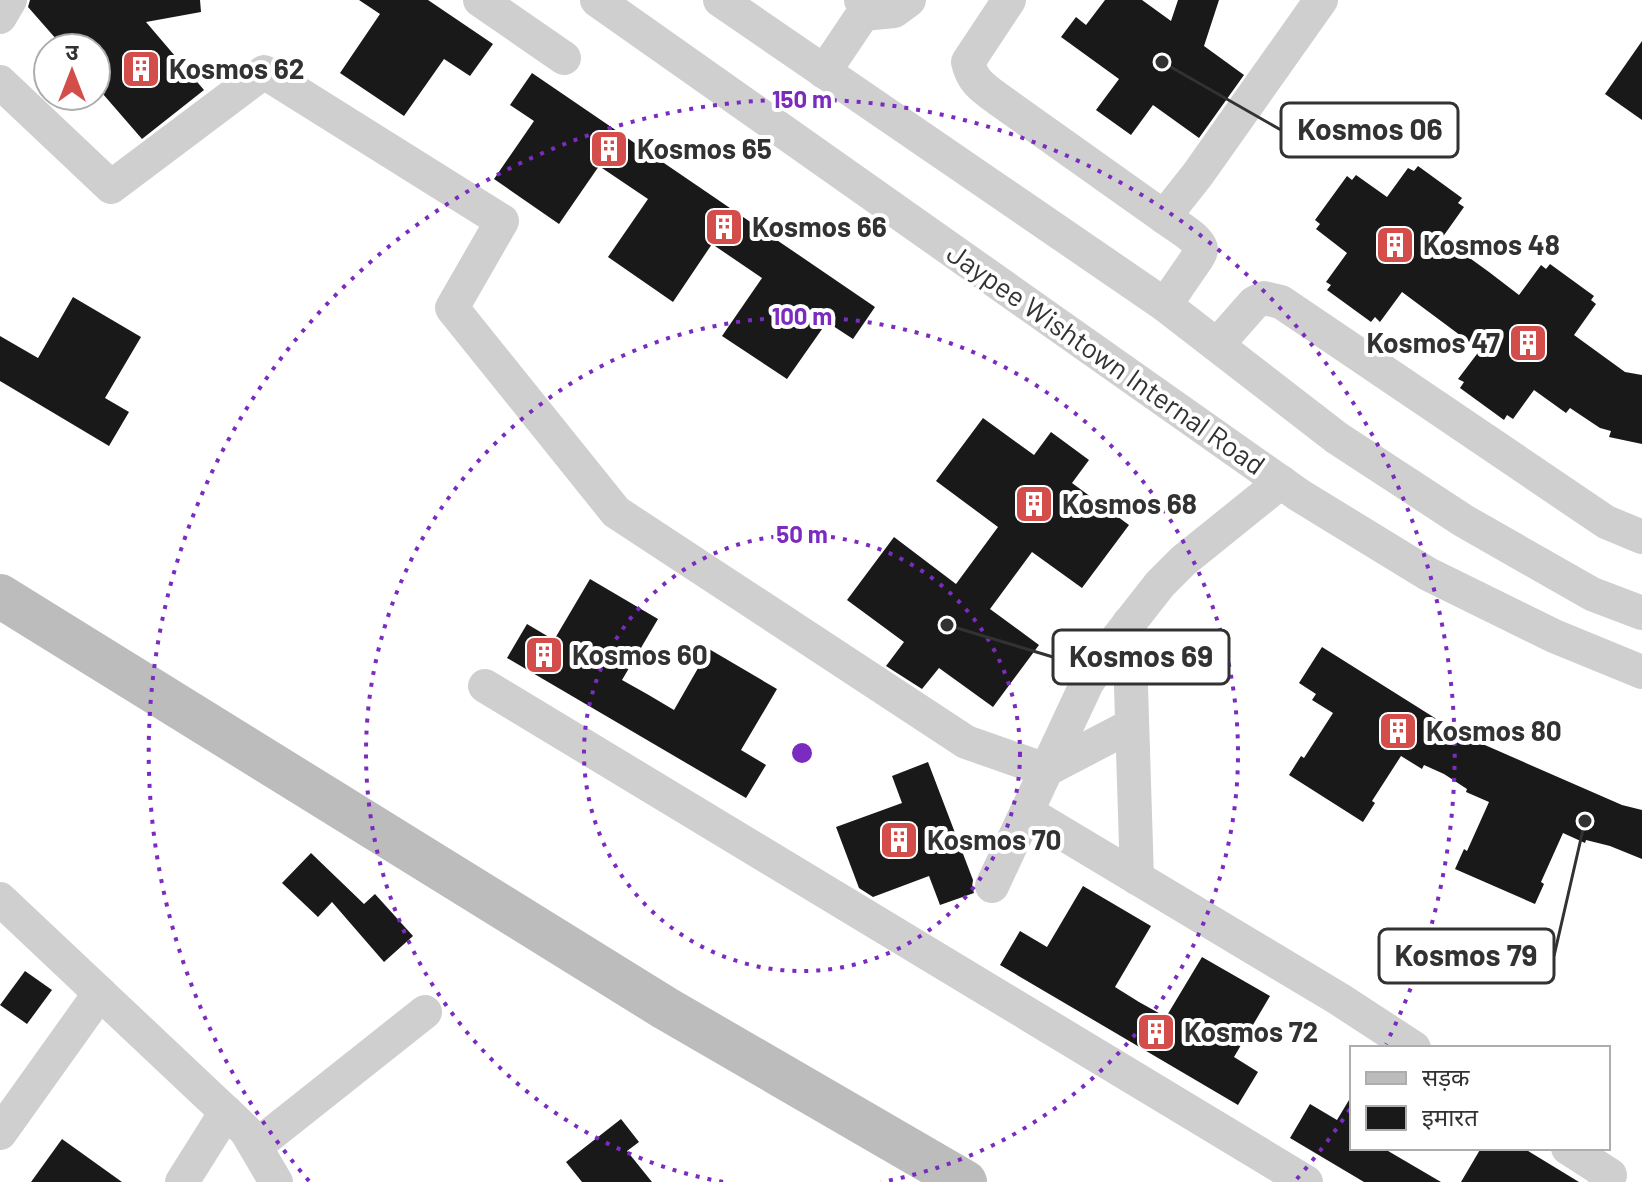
<svg xmlns="http://www.w3.org/2000/svg" width="1642" height="1182" font-family="Barlow,'Noto Sans Devanagari',sans-serif">
  <rect width="100%" height="100%" fill="#fff"/>
  <g fill="#191919">
    <polygon points="30,0 200,0 201,12 146,22 204,90 142,139 96,86 96,48 64,48 28,7"/>
    <polygon points="359,0 428,0 493,44 470,76 444,59 404,116 340,73 380,14"/>
    <polygon points="1105,0 1142,0 1171,21 1178,0 1219,0 1204,46 1244,75 1199,138 1153,105 1131,135 1096,110 1119,79 1061,37 1076,17 1086,25"/>
    <polygon points="1642,41 1642,120 1605,94"/>
    <polygon points="532,73 875,307 853,339 827,322 787,379 722,336 762,278 712,244 673,302 608,257 648,199 599,166 559,224 494,179 534,121 510,105"/>
    <polygon points="1418,166 1462,198 1458,203 1464,207 1442,238 1489,272 1519,295 1541,265 1546,269 1550,264 1594,296 1591,300 1596,304 1574,335 1625,372 1642,375 1642,444 1609,437 1611,431 1600,428 1570,408 1566,413 1534,390 1513,419 1507,415 1504,420 1460,388 1464,382 1458,379 1480,350 1402,292 1380,322 1375,317 1371,322 1327,290 1331,285 1326,282 1347,253 1316,229 1320,224 1315,220 1347,176 1352,180 1356,175 1387,197 1408,168 1414,171"/>
    <polygon points="73,297 141,337 105,398 129,412 109,446 0,381 0,336 38,358"/>
    <polygon points="983,418 1034,455 1051,432 1089,460 1072,483 1129,525 1082,588 1032,552 990,609 1039,645 993,707 939,668 922,689 886,666 904,642 847,600 894,537 956,584 998,527 936,481"/>
    <polygon points="590,579 658,619 622,680 647,694 674,710 709,649 777,689 741,750 766,765 746,798 507,658 527,624 554,640"/>
    <polygon points="1322,647 1462,735 1622,805 1642,810 1642,859 1610,846 1586,840 1585,843 1563,833 1541,882 1544,884 1535,904 1455,869 1464,849 1467,851 1489,802 1466,792 1467,789 1444,774 1424,765 1422,769 1401,756 1372,801 1375,803 1363,822 1289,775 1301,756 1304,758 1333,713 1312,700 1316,694 1299,683"/>
    <polygon points="928,762 973,880 972,887 974,893 940,905 929,876 873,897 859,888 836,827 902,803 892,776"/>
    <polygon points="311,853 364,904 375,894 413,936 384,962 332,902 318,917 282,883"/>
    <polygon points="1083,886 1151,926 1115,987 1139,1002 1166,1017 1202,957 1270,996 1234,1057 1258,1072 1238,1105 1000,965 1020,931 1047,947"/>
    <polygon points="25,971 52,990 27,1024 0,1005"/>
    <polygon points="1352,1095 1352,1148 1383,1148 1441,1182 1364,1182 1290,1138 1310,1104 1337,1120"/>
    <polygon points="621,1119 639,1142 627,1151 652,1182 582,1182 566,1162"/>
    <polygon points="62,1139 122,1182 31,1182"/>
    <polygon points="1481,1148 1523,1148 1579,1182 1461,1182"/>
  </g>
  <g fill="none" stroke-linecap="round" stroke-linejoin="round">
    <g stroke="#cfcfcf" stroke-width="34">
      <polyline points="480,0 564,58"/>
      <polyline points="597,0 1299,495 1428,574 1554,636 1642,672"/>
      <polyline points="720,0 1165,305 1337,438 1464,521 1592,594 1642,613"/>
      <path d="M1009 0 968 62C972 81 983 88 998 99L1164 217 1198 174 1321 0"/>
      <polyline points="863,14 894,11 909,0"/>
      <polyline points="0,17 10,0"/>
      <polyline points="824,72 863,14 864,6 861,0"/>
      <polyline points="0,82 111,187 264,72 502,221 452,308 616,512 966,742 1046,770 1132,725"/>
      <path d="M1164 217C1172 223 1202 240 1201 250 1201 253 1199 255 1198 257L1165 305"/>
      <polyline points="1217,345 1254,303 1264,298 1281,302 1606,522 1642,537"/>
      <polyline points="1129,623 1137,878"/>
      <polyline points="485,686 1306,1182"/>
      <polyline points="1027,812 1339,999 1414,1048"/>
      <polyline points="992,886 1087,683 1113,644 1160,584 1183,561 1281,482"/>
      <polyline points="0,899 246,1131 276,1182"/>
      <polyline points="0,1133 100,993"/>
      <polyline points="256,1146 425,1012"/>
      <polyline points="1568,1148 1610,1175 1605,1182"/>
      <polyline points="182,1182 226,1112"/>
    </g>
    <polyline stroke="#bcbcbc" stroke-width="44" points="0,596 665,1008 965,1182"/>
  </g>
  <g fill="none" stroke="#7b2cbf" stroke-width="4" stroke-dasharray="4 8">
    <circle cx="802" cy="753" r="218"/>
    <path d="M723 1182A436 436 0 1 1 881 1182"/>
    <path d="M1350 1109A653 653 0 0 1 1295 1181M309 1181A653 653 0 1 1 1386 1044"/>
  </g>
  <defs>
    <symbol id="building-square" viewBox="-11 -11 22 22"><rect x="-9" y="-9" width="18" height="18" rx="4" fill="#d34e4b" stroke="#fff"/><path d="M-4-6H4V6H1V3H-1V6H-4ZM-2.5-4.3h1.7v1.8h-1.7ZM.8-4.3h1.7v1.8H.8ZM-2.5-1h1.7V.8h-1.7ZM.8-1h1.7V.8H.8Z" fill="#fff"/></symbol>
  </defs>
  <g fill-rule="evenodd">
    <use href="#building-square" x="119" y="47" width="44" height="44"/>
    <use href="#building-square" x="587" y="127" width="44" height="44"/>
    <use href="#building-square" x="702" y="205" width="44" height="44"/>
    <use href="#building-square" x="1373" y="223" width="44" height="44"/>
    <use href="#building-square" x="1506" y="321" width="44" height="44"/>
    <use href="#building-square" x="1012" y="482" width="44" height="44"/>
    <use href="#building-square" x="522" y="633" width="44" height="44"/>
    <use href="#building-square" x="1376" y="709" width="44" height="44"/>
    <use href="#building-square" x="877" y="818" width="44" height="44"/>
    <use href="#building-square" x="1134" y="1010" width="44" height="44"/>
  </g>
  <g text-anchor="middle" stroke-width="8" stroke-linejoin="round" paint-order="stroke">
    <g font-size="28" font-weight="bold" fill="#323232" stroke="#fff" text-anchor="start">
      <text x="169" y="79">Kosmos 62</text>
      <text x="637" y="159">Kosmos 65</text>
      <text x="752" y="237">Kosmos 66</text>
      <text x="1423" y="255">Kosmos 48</text>
      <text x="1500" y="353" text-anchor="end">Kosmos 47</text>
      <text x="1062" y="514">Kosmos 68</text>
      <text x="572" y="665">Kosmos 60</text>
      <text x="1426" y="741">Kosmos 80</text>
      <text x="927" y="850">Kosmos 70</text>
      <text x="1184" y="1042">Kosmos 72</text>
    </g>
    <g font-size="28" fill="#323232" stroke="#fff">
      <text transform="translate(1106 359) rotate(35)" y="10">Jaypee Wishtown Internal Road</text>
    </g>
  </g>
  <circle cx="802" cy="753" r="12" fill="#7b2cbf" stroke="#fff" stroke-width="4"/>
  <g font-size="24" text-anchor="middle" font-weight="bold" fill="#7b2cbf" stroke="#fff" stroke-width="8" stroke-linejoin="round" paint-order="stroke">
    <text x="802" y="108">150 m</text>
    <text x="802" y="325">100 m</text>
    <text x="802" y="543">50 m</text>
  </g>
  <path fill="none" stroke="#323232" stroke-width="3" d="M1162 62L1281 130M947 625L1053 657M1585 821L1554 956"/>
  <g fill="#323232" stroke="#fff" stroke-width="3">
    <circle cx="1162" cy="62" r="8"/>
    <circle cx="947" cy="625" r="8"/>
    <circle cx="1585" cy="821" r="8"/>
  </g>
  <g fill="#fff" stroke="#323232" stroke-width="3">
    <rect x="1281" y="103" width="177" height="54" rx="8"/>
    <rect x="1053" y="630" width="176" height="54" rx="8"/>
    <rect x="1379" y="929" width="175" height="54" rx="8"/>
  </g>
  <g font-size="30" text-anchor="middle" font-weight="bold" fill="#323232">
    <text x="1370" y="140">Kosmos 06</text>
    <text x="1141" y="667">Kosmos 69</text>
    <text x="1466" y="966">Kosmos 79</text>
  </g>
  <rect x="1350" y="1046" width="260" height="104" fill="#ffffff" stroke="#adadad" stroke-width="2"/>
  <rect x="1366" y="1072" width="40" height="12" fill="#bcbcbc" stroke="#adadad" stroke-width="2"/>
  <text x="1422" y="1086" font-size="24" fill="#323232">सड़क</text>
  <rect x="1366" y="1106" width="40" height="24" fill="#191919" stroke="#adadad" stroke-width="2"/>
  <text x="1422" y="1126" font-size="24" fill="#323232">इमारत</text>
  <g transform="translate(72 72)"><circle r="38" fill="#ffffff" stroke="#adadad" stroke-width="2"/>
  <path d="M0-6L14 30L0 20L-14 30Z" fill="#d34e4b"/>
  <text y="-12" font-size="22" font-weight="bold" text-anchor="middle" fill="#323232">उ</text>
  </g>
</svg>
